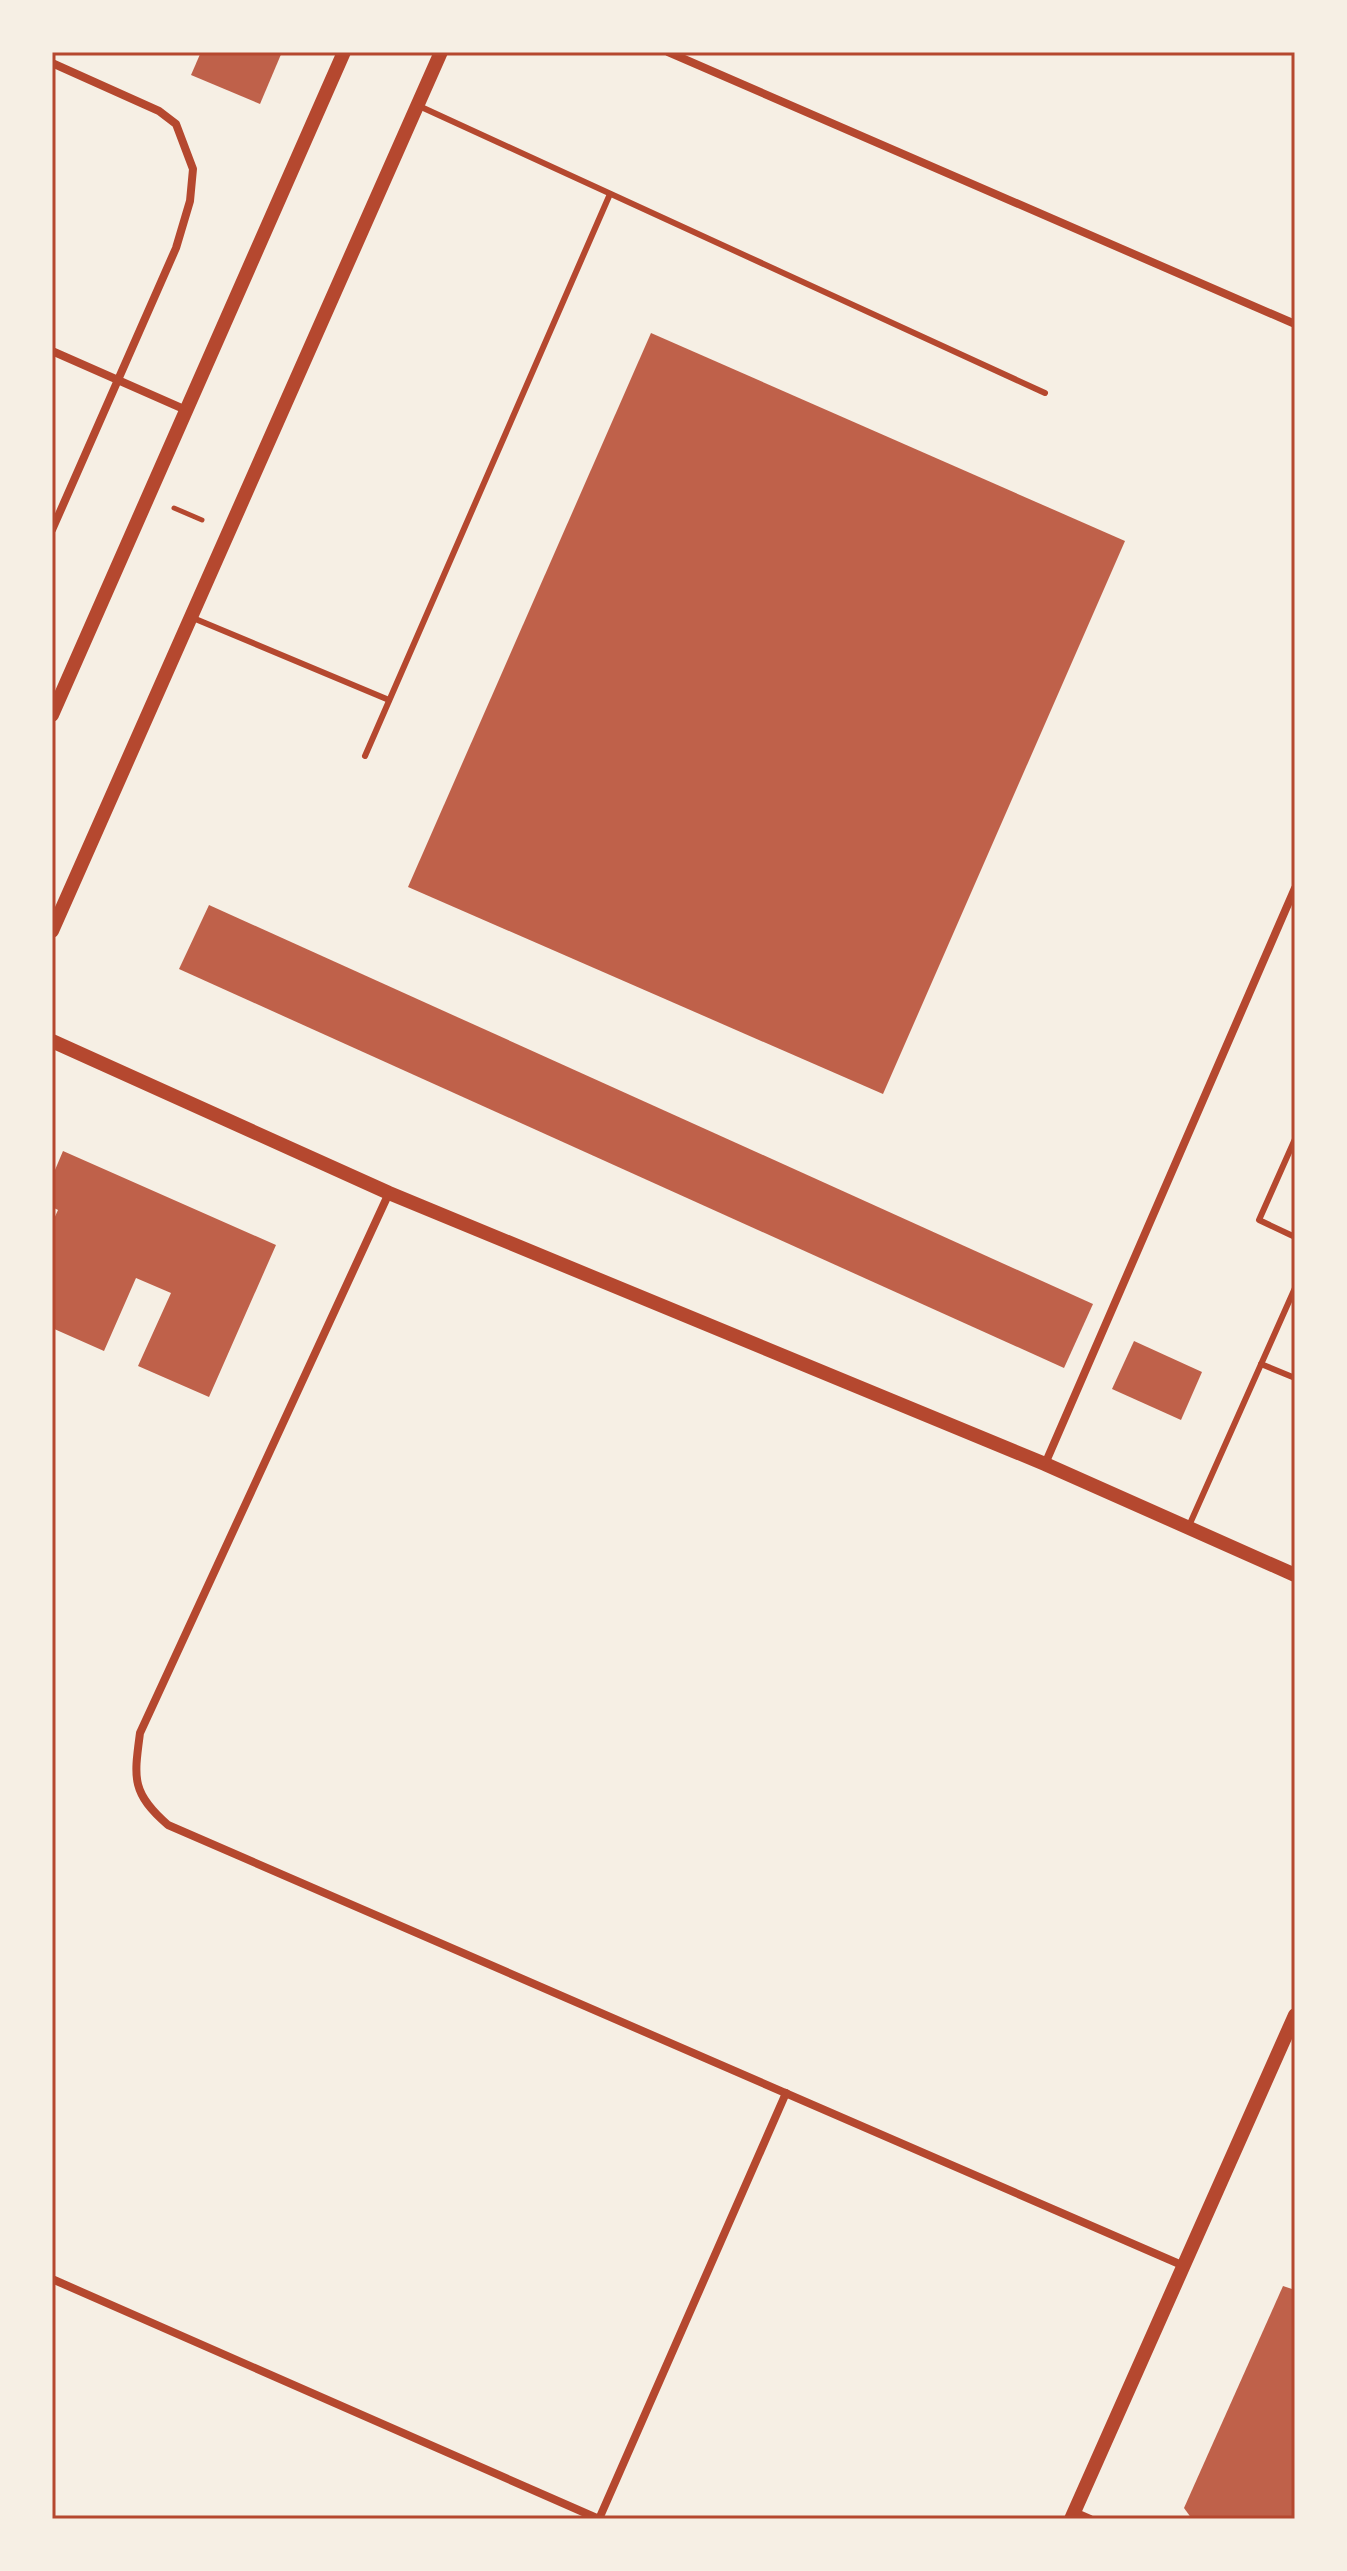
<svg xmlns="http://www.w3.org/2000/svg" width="1347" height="2571" font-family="Helvetica,sans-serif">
  <rect width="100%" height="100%" fill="#f6efe4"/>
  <g fill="#bf614a">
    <polygon points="201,52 282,52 260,104 191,75"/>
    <polygon points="651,333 1125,541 883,1094 408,887"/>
    <polygon points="209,905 1093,1304 1064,1368 179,969"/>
    <polygon points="63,1151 276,1245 209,1397 138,1366 171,1293 136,1278 104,1351 52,1328 52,1223 58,1210 52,1207 52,1177"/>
    <polygon points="1134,1341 1202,1372 1181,1420 1112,1389"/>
    <polygon points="1283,2286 1295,2290 1295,2519 1192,2519 1184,2508"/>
  </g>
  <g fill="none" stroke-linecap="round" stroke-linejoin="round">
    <polyline stroke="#b5482f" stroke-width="5" points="174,508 202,520"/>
    <g stroke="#b5482f" stroke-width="6">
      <polyline points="419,106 1045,393"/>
      <polyline points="193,618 389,700"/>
      <polyline points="365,756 610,194"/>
      <polyline points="1295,1139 1259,1220 1295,1237"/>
      <polyline points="1261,1364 1295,1378"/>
      <polyline points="1188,1528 1295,1288"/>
    </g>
    <g stroke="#b5482f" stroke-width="8">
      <polyline points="668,52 1295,324"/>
      <polyline points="52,63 159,111 176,124 193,169 190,201 176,248 52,530"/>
      <polyline points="52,351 186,410"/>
      <path d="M389 1193 140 1733C134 1778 131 1793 168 1825L1184 2266"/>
      <polyline points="1045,1464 1295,888"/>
      <polyline points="52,2279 599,2519"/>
      <polyline points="1074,2512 1090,2519"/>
      <polyline points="599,2519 786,2093"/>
    </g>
    <g stroke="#b5482f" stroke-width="14">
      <polyline points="52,715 344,52"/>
      <polyline points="52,931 441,52"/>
      <polyline points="52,1041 389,1193 1045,1464 1295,1575"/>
      <polyline points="1071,2519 1295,2015"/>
    </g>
  </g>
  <rect width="1347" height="2571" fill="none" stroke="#f6efe4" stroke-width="108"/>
  <rect x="54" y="54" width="1239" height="2463" fill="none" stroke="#b5482f" stroke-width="3"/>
</svg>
